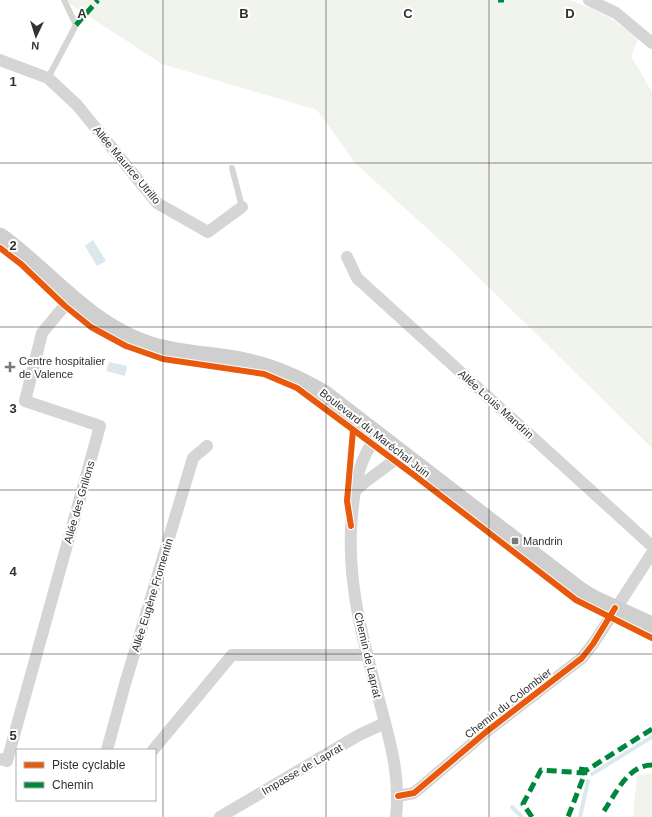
<svg xmlns="http://www.w3.org/2000/svg" width="652" height="817" font-family="Arial,sans-serif">
  <rect width="100%" height="100%" fill="#fff"/>
  <g fill="#f1f3ed">
    <path d="M64 0H570C598 11 616 19 638 40L631 56 652 92V448L453 252 356 164 317 110 162 64Z"/>
    <polygon points="652,773 652,817 633,817 637,776"/>
  </g>
  <g fill="#dbe9ee">
    <polygon points="93,240 106,261 97,266 85,246"/>
    <polygon points="109,362 127,366 125,376 106,371"/>
  </g>
  <g fill="none" stroke-linecap="round" stroke-linejoin="round">
    <g stroke="#dbe9ee" stroke-width="4">
      <polyline points="592,774 652,737"/>
      <polyline points="512,807 522,817"/>
      <polyline points="580,817 588,781"/>
    </g>
    <g stroke="#d5d5d5" stroke-width="6">
      <polyline points="48,78 76,25 64,0"/>
      <polyline points="232,168 242,207"/>
    </g>
    <g stroke="#d5d5d5" stroke-width="12">
      <polyline points="589,0 616,13 652,43"/>
      <polyline points="0,60 48,78 77,105 157,203 208,232 242,207"/>
      <polyline points="347,257 357,278 652,546"/>
      <path d="M377 435C358 462 355 483 352 515 346 575 361 634 377 692 388 736 401 771 396 817"/>
      <path d="M355 491C369 477 387 468 401 454"/>
      <polyline points="107,750 125,684 193,458 207,446"/>
      <polyline points="153,750 232,655 367,655"/>
      <polyline points="0,759 7,761 100,426 25,401 42,333 61,310 73,299"/>
      <polyline points="398,796 414,793 486,732 582,658 593,644 652,553"/>
      <polyline points="220,817 359,735 385,723"/>
    </g>
    <path stroke="#cfcfcf" stroke-width="17" d="M0 236C50 272 88 324 148 344 181 355 215 354 249 362 276 368 300 379 324 393L580 590 595 599 652 625"/>
    <g stroke="#00873e" stroke-width="5" stroke-dasharray="10 5" stroke-linecap="butt">
      <polyline points="498,0 504,0"/>
      <polyline points="76,25 98,0"/>
      <polyline points="579,769 587,770 652,729"/>
      <path d="M604 811C616 793 628 765 652 765"/>
      <polyline points="532,817 523,804 541,770 585,773 568,817"/>
    </g>
    <defs>
      <g id="cycleway">
        <polyline points="0,248 21,264 65,306 91,327 126,346 163,359 264,374 297,388 414,475 576,600 652,638"/>
        <polyline points="351,526 347,501 353,430"/>
        <polyline points="398,796 414,793 486,732 582,658 593,644 615,608"/>
      </g>
    </defs>
    <use href="#cycleway" stroke="#fff" stroke-width="8"/>
    <use href="#cycleway" stroke="#e8590c" stroke-width="6"/>
  </g>
  <path fill="none" stroke="#313131" stroke-width="1" stroke-opacity="0.55" d="M163 0V817M326 0V817M489 0V817M0 163H652M0 327H652M0 490H652M0 654H652"/>
  <g fill="#797979" stroke="#fff" stroke-width="1.5">
    <path d="M8 361h4v4h4v4h-4v4h-4v-4h-4v-4h4z"/>
    <rect x="511" y="537" width="8" height="8" rx="2"/>
  </g>
  <g text-anchor="middle" stroke-width="4" stroke-linejoin="round" paint-order="stroke">
    <g font-size="11" fill="#313131" stroke="#fff">
      <text transform="translate(127 165) rotate(50)" y="4">Allée Maurice Utrillo</text>
      <text transform="translate(496 404) rotate(42)" y="4">Allée Louis Mandrin</text>
      <text transform="translate(375 433) rotate(38)" y="4">Boulevard du Maréchal Juin</text>
      <text transform="translate(79 502) rotate(-74)" y="4">Allée des Grillons</text>
      <text transform="translate(152 595) rotate(-73)" y="4">Allée Eugène Fromentin</text>
      <text transform="translate(368 655) rotate(77)" y="4">Chemin de Laprat</text>
      <text transform="translate(508 703) rotate(-38)" y="4">Chemin du Colombier</text>
      <text transform="translate(302 769) rotate(-30)" y="4">Impasse de Laprat</text>
    </g>
    <g font-size="11" fill="#313131" stroke="#fff" text-anchor="start">
      <text x="19" y="365">Centre hospitalier<tspan x="19" dy="13">de Valence</tspan></text>
      <text x="523" y="545">Mandrin</text>
    </g>
  </g>
  <g font-size="13" text-anchor="middle" font-weight="bold" fill="#313131" stroke="#fff" stroke-width="4" stroke-linejoin="round" paint-order="stroke">
    <text x="82" y="18">A</text>
    <text x="244" y="18">B</text>
    <text x="408" y="18">C</text>
    <text x="570" y="18">D</text>
    <text x="13" y="86">1</text>
    <text x="13" y="250">2</text>
    <text x="13" y="413">3</text>
    <text x="13" y="576">4</text>
    <text x="13" y="740">5</text>
  </g>
  <rect x="16" y="749" width="140" height="52" fill="#ffffff" stroke="#adadad"/>
  <rect x="24" y="762" width="20" height="6" fill="#e8590c" stroke="#adadad"/>
  <text x="52" y="769" font-size="12" fill="#313131">Piste cyclable</text>
  <rect x="24" y="782" width="20" height="6" fill="#00873e" stroke="#adadad"/>
  <text x="52" y="789" font-size="12" fill="#313131">Chemin</text>
  <g transform="translate(36 36) rotate(184)" stroke="#ffffff" stroke-width="3" paint-order="stroke">
  <path d="M0-3L7 15L0 10L-7 15Z" fill="#313131"/>
  <text y="-6" font-size="11" font-weight="bold" text-anchor="middle" fill="#313131">N</text>
  </g>
</svg>
